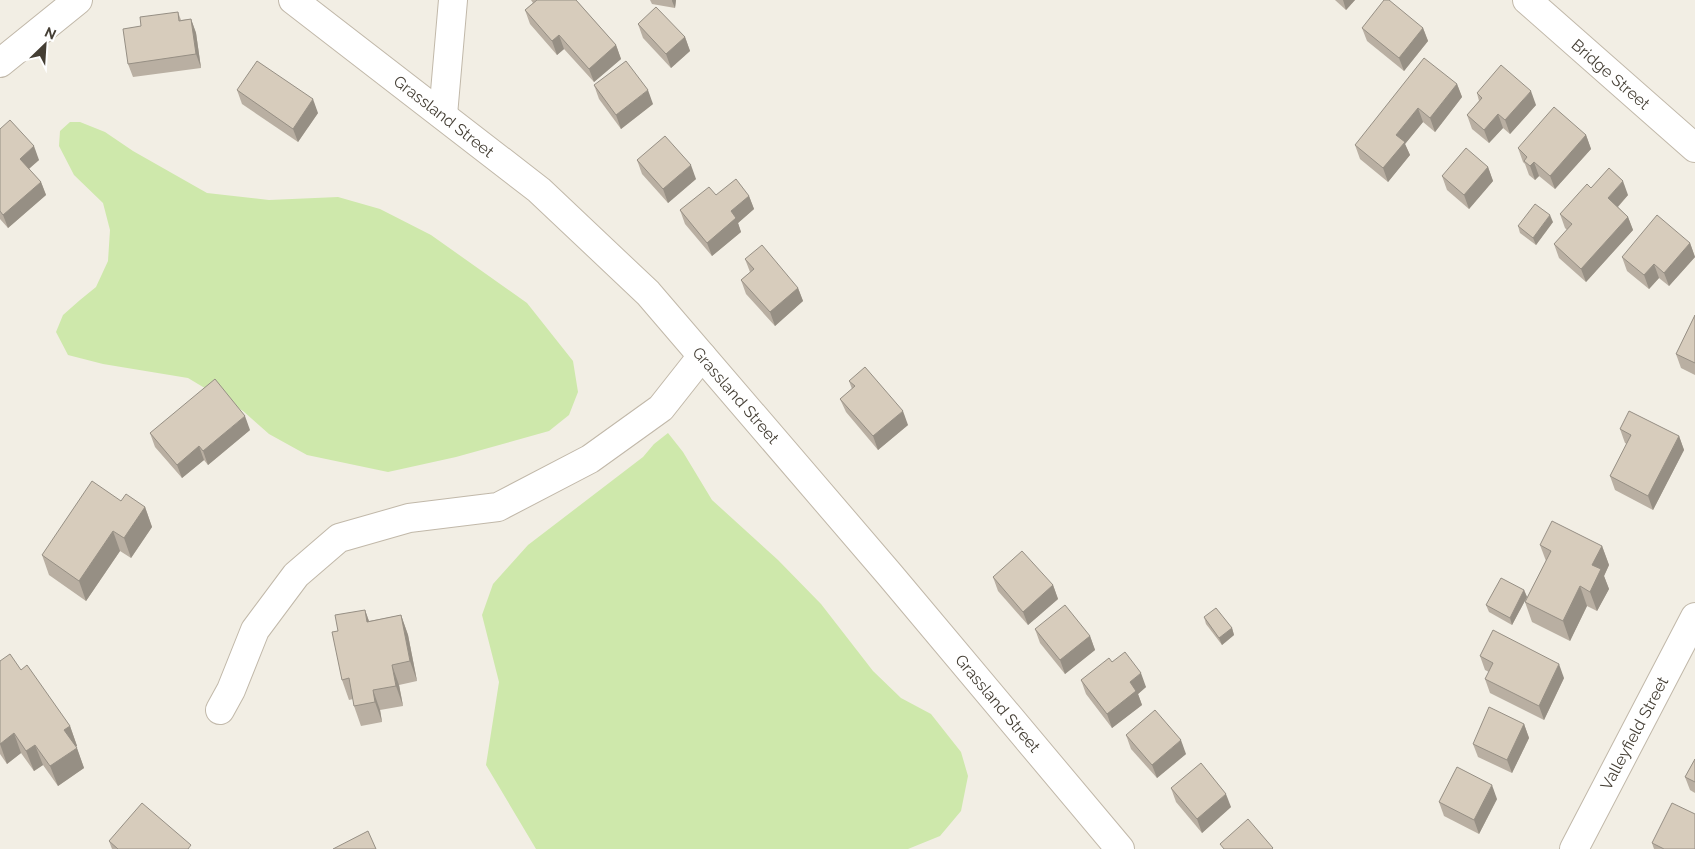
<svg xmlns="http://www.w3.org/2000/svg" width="1695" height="849" font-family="Raleway,sans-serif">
  <rect width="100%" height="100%" fill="#f2eee4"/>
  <g fill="#cee8ab">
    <polygon points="70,122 80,122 105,132 133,151 207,193 269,200 338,197 380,209 431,235 527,303 573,361 578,392 569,415 549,431 456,457 388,472 307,455 269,434 243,411 188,378 103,364 68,355 56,332 63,315 80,300 96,287 108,261 110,230 103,203 74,175 59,146 60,131"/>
    <polygon points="668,433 683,452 712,500 778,560 821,604 873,671 901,698 931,714 961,752 968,776 961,811 940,836 908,849 536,849 486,765 499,682 482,615 493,584 528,545 643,457 654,444"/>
  </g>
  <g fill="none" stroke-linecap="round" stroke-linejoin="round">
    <defs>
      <g id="minor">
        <polyline points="293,0 539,190 648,293 890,575 1120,849"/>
        <polyline points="1527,0 1695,148"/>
        <polyline points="0,63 78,0"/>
        <polyline points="443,115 453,0"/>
        <polyline points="220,710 231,690 255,630 296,575 339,538 409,518 498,507 590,459 661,408 702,356"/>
        <polyline points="1574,849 1695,617"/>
      </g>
    </defs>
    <use href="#minor" stroke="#c1b8a9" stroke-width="30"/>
    <use href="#minor" stroke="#fff" stroke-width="28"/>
  </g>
  <g fill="#b9afa2">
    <polygon points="531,0 576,0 616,45 621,59 594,82 564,49 557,55 530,24 525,10 533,3"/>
    <polygon points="650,0 676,0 675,8 652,4"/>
    <polygon points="1335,0 1355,0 1346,10"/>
    <polygon points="178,12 181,20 191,19 196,33 201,68 133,77 128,64 141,26"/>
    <polygon points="638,24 685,37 690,51 671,68 643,38"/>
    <polygon points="1362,28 1423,28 1428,41 1404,71 1367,41"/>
    <polygon points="1457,84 1462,97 1435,132 1423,122 1405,144 1410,155 1388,182 1360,159 1355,145"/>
    <polygon points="594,85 653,104 621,129 599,99"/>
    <polygon points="237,90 318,113 298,142 242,104"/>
    <polygon points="1477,93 1536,105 1510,134 1503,128 1489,143 1472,129 1467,115 1479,101"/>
    <polygon points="0,129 39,160 29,169 41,182 46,195 8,228 0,219"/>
    <polygon points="1586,135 1591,149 1555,189 1539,176 1535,180 1529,175 1525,164 1523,162 1518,148"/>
    <polygon points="637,160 696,179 668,203 642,174"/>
    <polygon points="1488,167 1493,181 1469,209 1447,190 1442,176"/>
    <polygon points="1591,188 1628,195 1618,207 1628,217 1633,230 1586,282 1559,258 1554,244 1567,230 1565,228 1560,214"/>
    <polygon points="716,195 749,196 754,209 738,223 741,232 712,256 685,224 680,210"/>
    <polygon points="1553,222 1536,245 1520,233 1518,226"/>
    <polygon points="1690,243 1695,257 1669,286 1659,278 1649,289 1627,271 1622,257"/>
    <polygon points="745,259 798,288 803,301 775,326 746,294 741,280 750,272"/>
    <polygon points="1695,315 1695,375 1681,368 1676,354"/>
    <polygon points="849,381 908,425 878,450 846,412 840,399 852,389"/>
    <polygon points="1620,429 1679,436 1684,450 1653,510 1615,490 1610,476 1627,444 1625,443"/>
    <polygon points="250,430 208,465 204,460 182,478 155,447 150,433"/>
    <polygon points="121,501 145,507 152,527 131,558 120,551 86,601 49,575 42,555"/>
    <polygon points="1540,545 1602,546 1609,565 1604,576 1609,589 1597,611 1587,606 1570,641 1532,622 1525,602 1546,561"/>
    <polygon points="993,577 1053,585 1058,599 1028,625 998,591"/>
    <polygon points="1524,590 1527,597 1512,625 1489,612 1486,605"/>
    <polygon points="365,610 369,621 401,615 408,635 417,681 399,685 403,706 380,710 382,722 361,726 354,706 353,699 349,700 342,680 338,631"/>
    <polygon points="1204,617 1232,628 1234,635 1222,645 1206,624"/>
    <polygon points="1035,629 1090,636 1095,650 1065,674 1040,643"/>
    <polygon points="1480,656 1564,678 1544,720 1490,693 1485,679 1489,672 1485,670"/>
    <polygon points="0,661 21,670 70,726 77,746 76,746 84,768 58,786 43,765 34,771 21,753 7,764 0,754"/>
    <polygon points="1112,662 1146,687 1138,694 1142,705 1112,728 1086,694 1081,680"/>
    <polygon points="1524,724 1529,738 1512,773 1478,757 1473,744"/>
    <polygon points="1126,735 1186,754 1157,778 1131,749"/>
    <polygon points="1695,759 1695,793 1690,790 1685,777"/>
    <polygon points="1171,788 1231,807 1202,833 1176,802"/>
    <polygon points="1497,799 1479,834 1444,816 1439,802"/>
    <polygon points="109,841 192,849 112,849"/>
    <polygon points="1652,843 1695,849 1654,849"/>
  </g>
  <g fill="#968f84">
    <polygon points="672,0 676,0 675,8 672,1"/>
    <polygon points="1343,0 1355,0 1346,10"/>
    <polygon points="191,19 196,33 201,68 196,54"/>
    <polygon points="1423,28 1428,41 1404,71 1399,58"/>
    <polygon points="559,35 564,49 557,55 552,41"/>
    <polygon points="685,37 690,51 671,68 666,54"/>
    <polygon points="616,45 621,59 594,82 589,69"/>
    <polygon points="1457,84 1462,97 1435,132 1430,118"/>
    <polygon points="648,90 653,104 621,129 616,115"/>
    <polygon points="1531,91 1536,105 1510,134 1505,120"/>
    <polygon points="313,99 318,113 298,142 293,129"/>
    <polygon points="1418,108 1423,122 1405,144 1410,155 1388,182 1383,168 1396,135"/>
    <polygon points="1498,114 1503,128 1489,143 1484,130"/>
    <polygon points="1586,135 1591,149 1555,189 1550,176"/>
    <polygon points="34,146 39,160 25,172 20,159"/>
    <polygon points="1534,162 1539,176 1535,180 1530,166"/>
    <polygon points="691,165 696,179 668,203 663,189"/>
    <polygon points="1488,167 1493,181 1469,209 1464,195"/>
    <polygon points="1623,181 1628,195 1613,212 1608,198"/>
    <polygon points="41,182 46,195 8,228 3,215"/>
    <polygon points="749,196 754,209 738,223 741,232 712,256 707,243 731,211"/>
    <polygon points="1550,215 1553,222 1536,245 1533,238"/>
    <polygon points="1628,217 1633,230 1586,282 1581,269"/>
    <polygon points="1690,243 1695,257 1669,286 1664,273"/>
    <polygon points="1654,264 1659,278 1649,289 1644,275"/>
    <polygon points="798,288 803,301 775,326 770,312"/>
    <polygon points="903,411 908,425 878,450 873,436"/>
    <polygon points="245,416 250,430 208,465 203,451"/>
    <polygon points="1679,436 1684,450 1653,510 1648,496"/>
    <polygon points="199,446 204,460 182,478 177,465"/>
    <polygon points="145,507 152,527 131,558 124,538"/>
    <polygon points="113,531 120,551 86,601 79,581"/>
    <polygon points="1602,546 1609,565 1604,576 1609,589 1597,611 1590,592 1592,565"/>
    <polygon points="1053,585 1058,599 1028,625 1023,612"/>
    <polygon points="1580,586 1587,606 1570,641 1563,621"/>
    <polygon points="1524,590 1527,597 1512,625 1510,618"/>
    <polygon points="365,610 372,630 367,622"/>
    <polygon points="401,615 408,635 417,681 410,661"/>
    <polygon points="1232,628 1234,635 1222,645 1219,638"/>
    <polygon points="1090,636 1095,650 1065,674 1060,660"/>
    <polygon points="1559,664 1564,678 1544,720 1539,706"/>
    <polygon points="392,665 399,685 403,706 396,686"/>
    <polygon points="1141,673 1146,687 1138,694 1142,705 1112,728 1107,714 1130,682"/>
    <polygon points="373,690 380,710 382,722 375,702"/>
    <polygon points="1524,724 1529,738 1512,773 1507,760"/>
    <polygon points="70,726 77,746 71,749 64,730"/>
    <polygon points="14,733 21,753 7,764 0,744"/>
    <polygon points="1181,740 1186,754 1157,778 1152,765"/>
    <polygon points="35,745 43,765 34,771 26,751"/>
    <polygon points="77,748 84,768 58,786 50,766"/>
    <polygon points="1492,785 1497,799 1479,834 1474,820"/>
    <polygon points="1226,794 1231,807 1202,833 1197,819"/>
  </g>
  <g fill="#d7ccbc" stroke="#968f84">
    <polygon points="537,0 576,0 616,45 589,69 559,35 552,41 525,10"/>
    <polygon points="1384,0 1389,0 1423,28 1399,58 1362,28"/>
    <polygon points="656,7 685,37 666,54 638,24"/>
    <polygon points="178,12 179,21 191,19 196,54 128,64 123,29 141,26 140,17"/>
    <polygon points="1424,58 1457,84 1430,118 1418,108 1396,135 1405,142 1383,168 1355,145"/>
    <polygon points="257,61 313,99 293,129 237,90"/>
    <polygon points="626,61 648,90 616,115 594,85"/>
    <polygon points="1501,65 1531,91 1505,120 1498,114 1484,130 1467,115 1482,98 1477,93"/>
    <polygon points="1554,107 1586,135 1550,176 1534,162 1530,166 1524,161 1527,157 1518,148"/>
    <polygon points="10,120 34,146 20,159 41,182 3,215 0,211 0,129"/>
    <polygon points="665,136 691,165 663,189 637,160"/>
    <polygon points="1466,148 1488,167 1464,195 1442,176"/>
    <polygon points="1609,168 1623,181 1608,198 1628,217 1581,269 1554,244 1572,224 1560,214 1587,184 1591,188"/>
    <polygon points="736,179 749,196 731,211 736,218 707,243 680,210 709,187 716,195"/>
    <polygon points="1535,204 1550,215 1533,238 1518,226"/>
    <polygon points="1657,215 1690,243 1664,273 1654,264 1644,275 1622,257"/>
    <polygon points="762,245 798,288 770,312 741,280 754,269 745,259"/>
    <polygon points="1695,315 1695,363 1676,354"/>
    <polygon points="865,367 903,411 873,436 840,399 855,386 849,381"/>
    <polygon points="215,379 245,416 203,451 199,446 177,465 150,433"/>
    <polygon points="1629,411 1679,436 1648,496 1610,476 1631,435 1620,429"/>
    <polygon points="92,481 121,501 126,494 145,507 124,538 113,531 79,581 42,555"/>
    <polygon points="1552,521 1602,546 1592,565 1601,569 1590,592 1580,586 1563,621 1525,602 1551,551 1540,545"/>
    <polygon points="1022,551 1053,585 1023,612 993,577"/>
    <polygon points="1501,578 1524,590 1510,618 1486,605"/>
    <polygon points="1065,605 1090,636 1060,660 1035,629"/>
    <polygon points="1216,608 1232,628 1219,638 1204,617"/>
    <polygon points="365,610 367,622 401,615 410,661 392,665 396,686 373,690 375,702 354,706 349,678 342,680 332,632 338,631 335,615"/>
    <polygon points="1493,630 1559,664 1539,706 1485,679 1493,663 1480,656"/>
    <polygon points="1125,652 1141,673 1130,682 1136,691 1107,714 1081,680 1109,658 1112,662"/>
    <polygon points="10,654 21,670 27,665 70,726 64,730 77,748 50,766 35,745 26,751 14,733 0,744 0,661"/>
    <polygon points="1489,707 1524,724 1507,760 1473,744"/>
    <polygon points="1155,710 1181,740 1152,765 1126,735"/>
    <polygon points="1695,759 1695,782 1685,777"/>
    <polygon points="1201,763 1226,794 1197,819 1171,788"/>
    <polygon points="1457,767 1492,785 1474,820 1439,802"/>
    <polygon points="142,803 191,845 188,849 118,849 109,841"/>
    <polygon points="1672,803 1695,814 1695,849 1664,849 1652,843"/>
    <polygon points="1248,819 1273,848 1272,849 1224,849 1220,844"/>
    <polygon points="368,831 376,849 333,849"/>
  </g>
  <g text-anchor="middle" stroke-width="4" stroke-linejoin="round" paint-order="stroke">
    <g font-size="16" fill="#443e34" stroke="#fff">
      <text transform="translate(1611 74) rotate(41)" y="6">Bridge Street</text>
      <text transform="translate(444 116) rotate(38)" y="6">Grassland Street</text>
      <text transform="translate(736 395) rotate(49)" y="6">Grassland Street</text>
      <text transform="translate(998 703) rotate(50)" y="6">Grassland Street</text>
      <text transform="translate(1634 733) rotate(-62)" y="6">Valleyfield Street</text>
    </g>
  </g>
  <g transform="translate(45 45) rotate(25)" stroke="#ffffff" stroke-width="4" paint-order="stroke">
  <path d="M0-4L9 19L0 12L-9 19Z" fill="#443e34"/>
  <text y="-8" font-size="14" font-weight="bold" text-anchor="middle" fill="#443e34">N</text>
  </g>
</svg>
